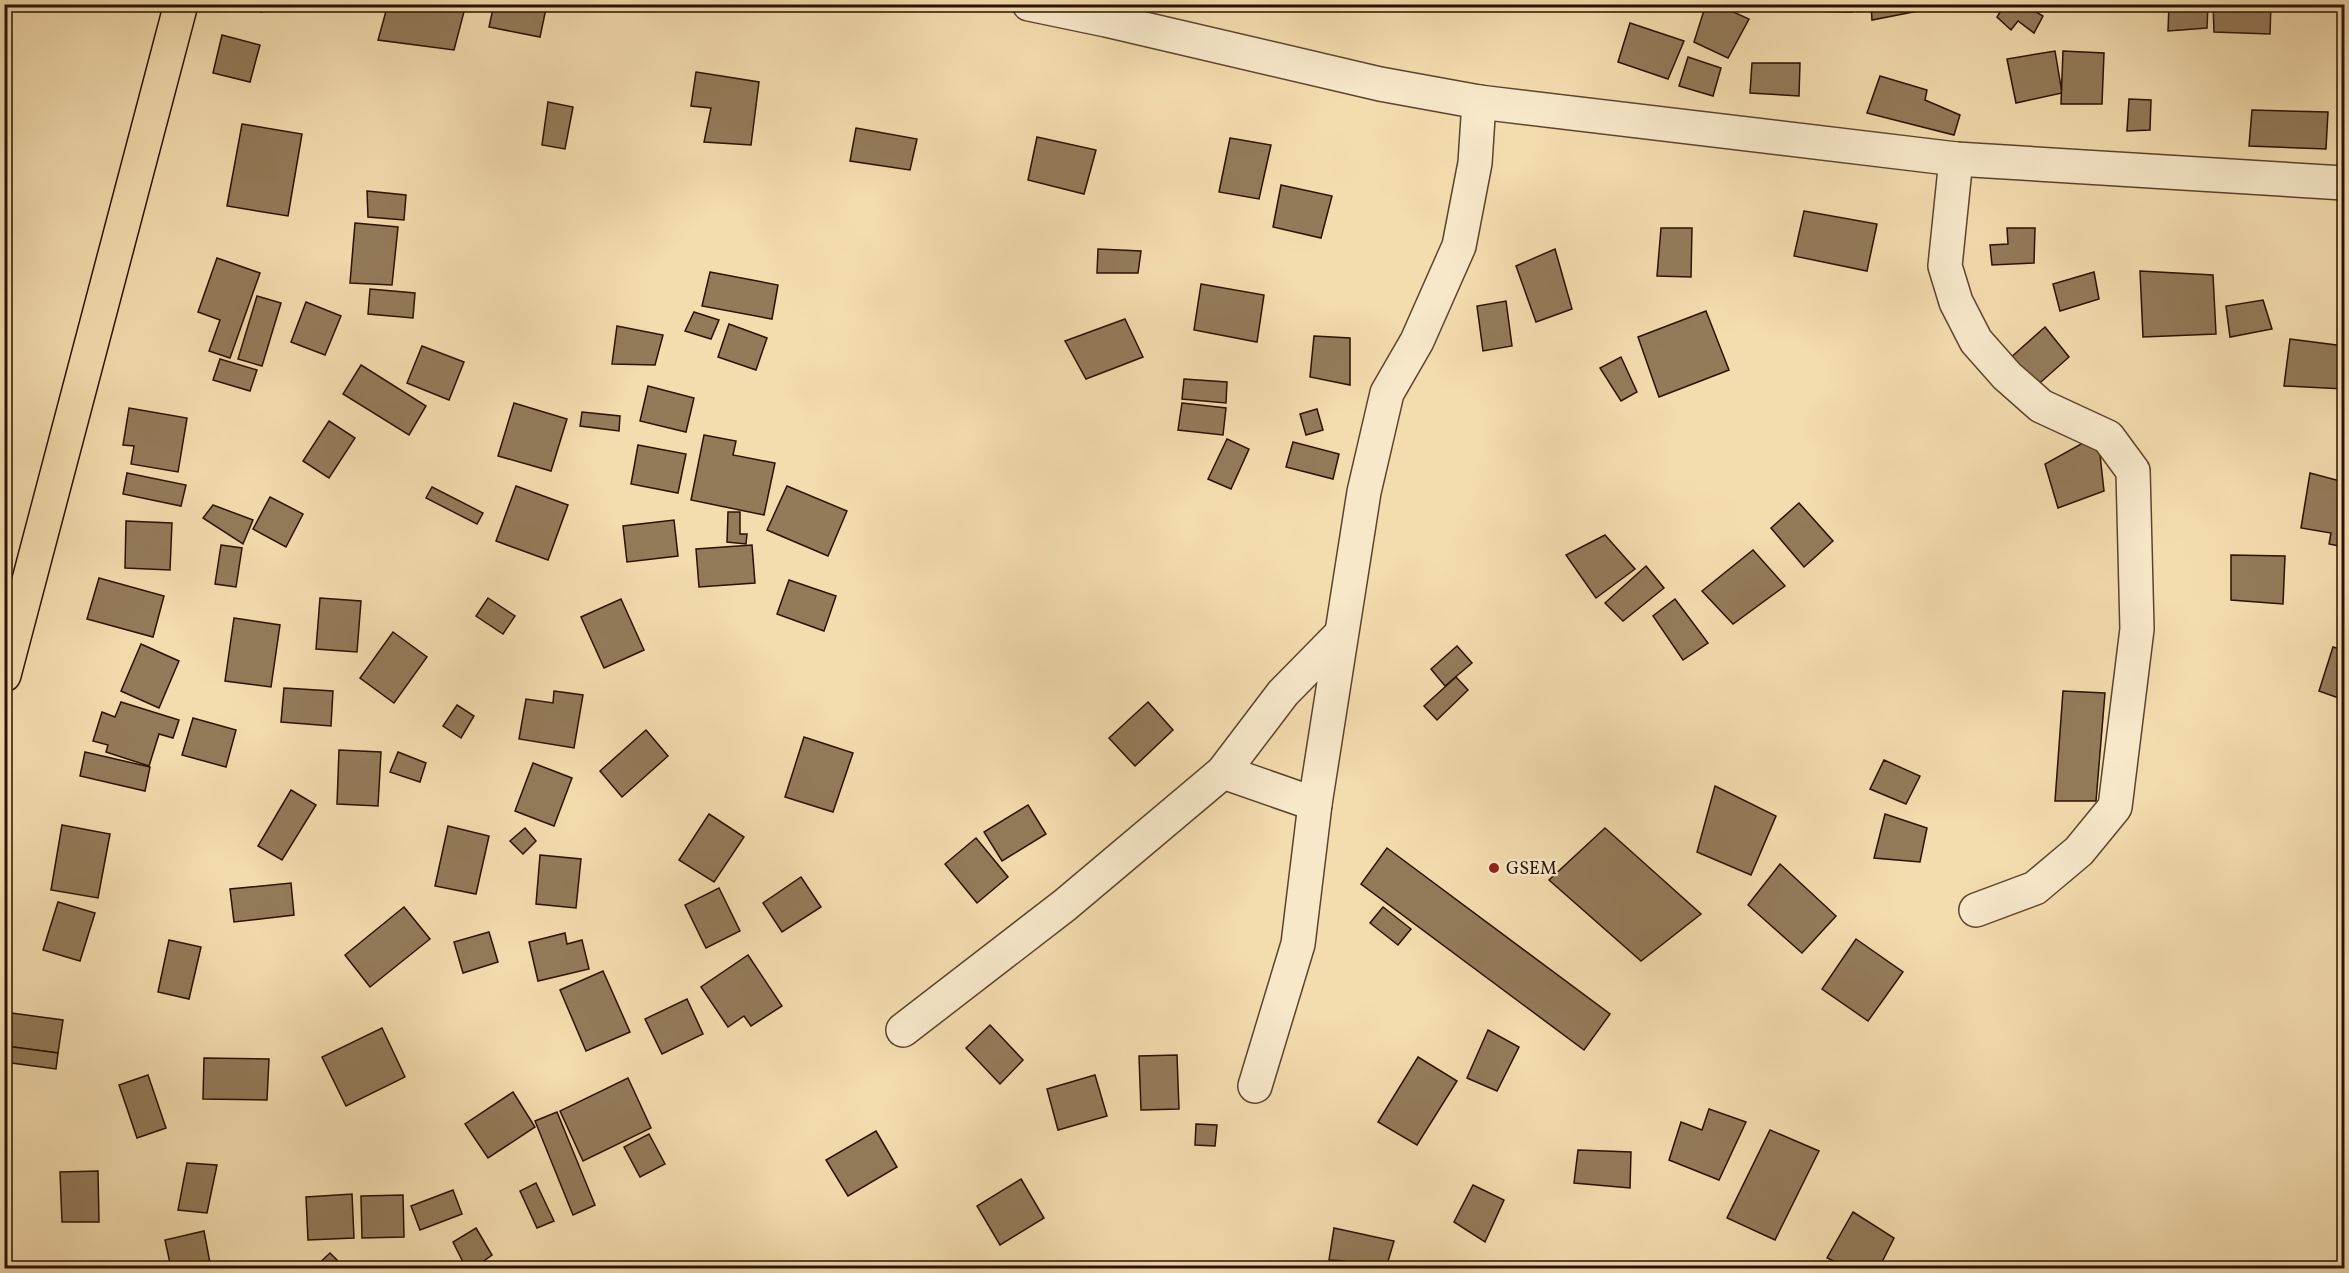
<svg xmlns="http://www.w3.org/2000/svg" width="2349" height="1273" font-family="Vollkorn,serif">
  <rect width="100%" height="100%" fill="#f3dcae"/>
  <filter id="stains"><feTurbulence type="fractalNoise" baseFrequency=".00333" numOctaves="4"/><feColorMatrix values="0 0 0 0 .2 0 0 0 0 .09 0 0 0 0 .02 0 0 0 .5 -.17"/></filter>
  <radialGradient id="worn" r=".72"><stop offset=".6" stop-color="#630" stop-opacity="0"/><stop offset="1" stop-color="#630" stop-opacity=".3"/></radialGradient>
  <g fill="#937b5a" stroke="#2a1200" stroke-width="1.5">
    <polygon points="238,4 268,4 262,12"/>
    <polygon points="388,4 466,4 454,50 378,40"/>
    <polygon points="494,4 547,4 540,37 489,27"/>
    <polygon points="1451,4 1480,4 1477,11"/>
    <polygon points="1706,4 1716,4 1749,19 1728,58 1694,42"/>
    <polygon points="1813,4 1852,4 1852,12 1812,11"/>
    <polygon points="1871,4 1934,4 1934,8 1872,20"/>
    <polygon points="2005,4 2023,4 2043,16 2034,33 2018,21 2011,30 1997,17"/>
    <polygon points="2169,4 2208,4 2207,28 2168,31"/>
    <polygon points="2213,4 2271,4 2270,34 2214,32"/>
    <polygon points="1630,23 1684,41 1668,79 1618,62"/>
    <polygon points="222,35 260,45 250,82 213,73"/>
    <polygon points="2055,51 2062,93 2016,103 2007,59"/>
    <polygon points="2063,51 2104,53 2102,104 2061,104"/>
    <polygon points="1688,57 1721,68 1713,96 1679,86"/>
    <polygon points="1752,63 1800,63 1799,96 1750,93"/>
    <polygon points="696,72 759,82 751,145 704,142 711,108 691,106"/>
    <polygon points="1880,76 1927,90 1925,100 1960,115 1954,135 1867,113"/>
    <polygon points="2129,99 2151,100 2150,130 2127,131"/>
    <polygon points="548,102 573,107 565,149 542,145"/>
    <polygon points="2252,110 2328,112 2326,149 2249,146"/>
    <polygon points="242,124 302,134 288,216 227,206"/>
    <polygon points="856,128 917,139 910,170 850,161"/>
    <polygon points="1037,137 1096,150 1084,194 1028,180"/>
    <polygon points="1230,138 1271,145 1259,199 1219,192"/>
    <polygon points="1281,185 1332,196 1321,238 1273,227"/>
    <polygon points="367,191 406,195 404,220 368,217"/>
    <polygon points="1804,211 1877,224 1867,271 1794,256"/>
    <polygon points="355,223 398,227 392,285 350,283"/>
    <polygon points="1661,228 1692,228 1691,277 1657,276"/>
    <polygon points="2007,228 2035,228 2034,263 1992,265 1990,245 2008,244"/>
    <polygon points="1098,249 1141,251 1138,273 1097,273"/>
    <polygon points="1555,249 1572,309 1536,322 1516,266"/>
    <polygon points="217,258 260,273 230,358 209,351 220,320 198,312"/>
    <polygon points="2140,271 2213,275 2216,334 2143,337"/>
    <polygon points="710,272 778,285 772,319 702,306"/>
    <polygon points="2094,272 2099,299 2060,311 2053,284"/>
    <polygon points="1201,284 1264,295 1257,342 1194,330"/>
    <polygon points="370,289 415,293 413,318 368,314"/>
    <polygon points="257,296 281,303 262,366 238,359"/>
    <polygon points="2263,300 2272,329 2230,337 2226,306"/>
    <polygon points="1506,301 1512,346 1483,351 1477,306"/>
    <polygon points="306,302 341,316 325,355 291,342"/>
    <polygon points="1706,311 1729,370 1659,397 1638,337"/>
    <polygon points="694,312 719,320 711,339 685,331"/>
    <polygon points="1125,319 1143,357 1086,379 1065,341"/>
    <polygon points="729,324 767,338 756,370 718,357"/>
    <polygon points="617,326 663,335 655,365 612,364"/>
    <polygon points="2045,327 2069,357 2033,389 2008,360"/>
    <polygon points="1314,336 1350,338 1350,385 1310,377"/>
    <polygon points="2290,339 2344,346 2344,389 2284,386"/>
    <polygon points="422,346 464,362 449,400 407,383"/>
    <polygon points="1621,357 1637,392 1621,401 1600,368"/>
    <polygon points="220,359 257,370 250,391 213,380"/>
    <polygon points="361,365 426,406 409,435 343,394"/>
    <polygon points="1184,379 1227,382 1226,403 1182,399"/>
    <polygon points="648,386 694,398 686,432 640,421"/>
    <polygon points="514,403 567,419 551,471 498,456"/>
    <polygon points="1182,403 1226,408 1223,435 1178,430"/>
    <polygon points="129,408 187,418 178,472 131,464 134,446 123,445"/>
    <polygon points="1317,409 1323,430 1306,435 1300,414"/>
    <polygon points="582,412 620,416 619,431 580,426"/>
    <polygon points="329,421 355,438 329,478 303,461"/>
    <polygon points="704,435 736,441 733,455 775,463 764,515 691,500"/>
    <polygon points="1227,439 1249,449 1231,489 1208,479"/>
    <polygon points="2090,439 2100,455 2104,491 2058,508 2045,464"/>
    <polygon points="1293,442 1339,454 1333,479 1286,467"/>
    <polygon points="638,445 686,454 678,493 631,484"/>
    <polygon points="127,473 186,485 181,506 123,494"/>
    <polygon points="2310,473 2344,482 2344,547 2329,544 2331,533 2301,528"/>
    <polygon points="516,486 568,505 548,560 496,541"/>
    <polygon points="787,486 847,511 828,556 767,530"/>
    <polygon points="432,487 483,513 477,524 426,498"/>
    <polygon points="270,497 303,514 286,547 253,529"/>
    <polygon points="1799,503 1833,541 1804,567 1771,528"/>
    <polygon points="213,505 253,520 243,544 203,518"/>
    <polygon points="728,512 740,512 740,534 747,534 746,544 727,542"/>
    <polygon points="674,520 678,556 627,562 623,526"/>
    <polygon points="126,521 172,523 170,570 125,568"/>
    <polygon points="1605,535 1635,569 1596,598 1566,555"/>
    <polygon points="221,545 242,548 236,587 215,584"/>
    <polygon points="752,545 755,583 699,587 696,549"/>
    <polygon points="1753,550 1785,586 1733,624 1702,591"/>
    <polygon points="2231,555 2285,556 2283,604 2231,600"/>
    <polygon points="1646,566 1664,588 1623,621 1605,603"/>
    <polygon points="99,578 164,596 153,637 87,619"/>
    <polygon points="789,580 836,596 824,631 777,614"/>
    <polygon points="320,598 361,601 357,652 316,649"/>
    <polygon points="488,598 515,616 503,634 476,616"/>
    <polygon points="621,599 644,650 604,668 581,617"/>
    <polygon points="1675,599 1708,643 1683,660 1653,616"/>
    <polygon points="234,618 280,625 271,687 225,681"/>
    <polygon points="393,632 427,657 394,703 360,678"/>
    <polygon points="141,644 179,661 159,708 121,691"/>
    <polygon points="1457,646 1472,663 1445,686 1431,669"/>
    <polygon points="2333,647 2344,650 2344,700 2319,691"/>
    <polygon points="1456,677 1468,690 1437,720 1424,706"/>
    <polygon points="284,688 333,691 331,726 281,722"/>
    <polygon points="554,691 583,695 574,748 519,739 526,699 553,703"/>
    <polygon points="2063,691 2105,693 2096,801 2055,801"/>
    <polygon points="121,702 179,720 173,738 159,734 149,766 106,752 108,745 93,741 102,712 115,717"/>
    <polygon points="1148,702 1173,730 1135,766 1109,738"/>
    <polygon points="457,705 474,716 461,738 443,726"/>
    <polygon points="193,718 236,730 226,767 182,755"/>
    <polygon points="646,730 668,756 622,797 600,771"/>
    <polygon points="804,737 853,753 833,812 785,797"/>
    <polygon points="339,750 381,752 378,806 337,804"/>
    <polygon points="85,752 150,767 145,791 80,776"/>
    <polygon points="398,752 426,763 420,782 390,772"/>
    <polygon points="1884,760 1920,776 1906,804 1870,789"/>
    <polygon points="533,763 572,778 554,826 515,811"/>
    <polygon points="1715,786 1776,816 1751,875 1697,852"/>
    <polygon points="291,790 316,805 282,860 258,846"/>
    <polygon points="1028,805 1046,834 1002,861 984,832"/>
    <polygon points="709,814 744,837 714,882 679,860"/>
    <polygon points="1885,814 1927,828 1920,862 1874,858"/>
    <polygon points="62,825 110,834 98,898 51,890"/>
    <polygon points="448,826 489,836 476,894 435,886"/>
    <polygon points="525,828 536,841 523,854 510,841"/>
    <polygon points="1605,828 1701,914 1641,961 1549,880"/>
    <polygon points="976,838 1008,877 977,903 945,864"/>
    <polygon points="1387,848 1610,1014 1584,1050 1361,884"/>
    <polygon points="540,855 581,859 576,908 536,904"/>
    <polygon points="1780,864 1836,916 1802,953 1748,905"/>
    <polygon points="801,877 821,907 782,932 763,903"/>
    <polygon points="291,883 294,915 234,922 230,889"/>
    <polygon points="719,888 740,931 706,948 685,905"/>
    <polygon points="58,902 95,913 80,961 43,950"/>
    <polygon points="404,907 430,939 370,987 345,955"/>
    <polygon points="1383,907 1411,929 1398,945 1370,923"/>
    <polygon points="489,932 498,962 463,973 454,942"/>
    <polygon points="565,933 567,944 582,940 589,969 538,981 529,942"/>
    <polygon points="1856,939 1903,972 1868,1021 1822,989"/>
    <polygon points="169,940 201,947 189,999 158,992"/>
    <polygon points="748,955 782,1006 751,1026 744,1016 728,1027 701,987"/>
    <polygon points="603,971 630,1032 586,1051 560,990"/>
    <polygon points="687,999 703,1034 662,1054 645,1019"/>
    <polygon points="4,1012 63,1020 58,1053 4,1046"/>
    <polygon points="990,1025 1023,1060 1000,1084 966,1048"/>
    <polygon points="382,1028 405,1077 346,1106 322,1057"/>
    <polygon points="1488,1030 1519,1047 1497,1091 1467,1078"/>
    <polygon points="6,1046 58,1053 56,1069 4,1062"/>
    <polygon points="1177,1055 1179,1109 1141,1110 1139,1056"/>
    <polygon points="1418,1057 1457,1081 1417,1145 1378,1122"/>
    <polygon points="204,1058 269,1059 267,1100 203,1099"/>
    <polygon points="148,1075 166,1128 137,1138 119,1085"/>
    <polygon points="1095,1075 1107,1116 1058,1130 1047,1089"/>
    <polygon points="628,1078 651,1128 583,1161 560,1111"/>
    <polygon points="513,1092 535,1127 488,1158 465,1124"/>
    <polygon points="1709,1109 1746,1122 1719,1180 1669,1160 1681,1122 1702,1130"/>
    <polygon points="557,1112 595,1205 573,1215 535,1121"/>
    <polygon points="1196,1124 1217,1125 1215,1146 1195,1145"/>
    <polygon points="1770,1130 1819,1151 1775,1240 1727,1218"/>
    <polygon points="876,1131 897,1167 848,1196 826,1160"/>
    <polygon points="649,1134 665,1164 640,1177 624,1147"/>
    <polygon points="1578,1150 1631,1152 1630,1188 1574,1183"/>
    <polygon points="187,1163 217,1165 207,1213 178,1210"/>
    <polygon points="98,1171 99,1222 62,1222 60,1172"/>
    <polygon points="1021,1179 1044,1218 1000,1245 977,1206"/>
    <polygon points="536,1183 554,1221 537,1228 520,1191"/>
    <polygon points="1473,1185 1504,1200 1485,1242 1454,1222"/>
    <polygon points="453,1190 462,1214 420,1230 411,1206"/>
    <polygon points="352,1194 354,1238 308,1240 306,1197"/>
    <polygon points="403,1195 404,1237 362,1238 361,1196"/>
    <polygon points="1853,1212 1894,1238 1879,1268 1849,1268 1827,1258"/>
    <polygon points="476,1228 492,1255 474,1268 466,1268 453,1242"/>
    <polygon points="1334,1228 1394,1241 1386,1268 1341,1268 1344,1261 1329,1260"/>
    <polygon points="204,1231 211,1268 171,1268 165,1240"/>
    <polygon points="330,1253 345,1268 314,1268"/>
  </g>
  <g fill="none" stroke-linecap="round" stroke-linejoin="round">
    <defs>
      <g id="minor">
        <polyline points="1029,4 1106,20 1380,84 1479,102 1956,159 2344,183"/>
        <polyline points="1956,159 1945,266 1956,302 1976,341 2007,376 2041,406 2108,437 2133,471 2137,629 2115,807 2079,851 2035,888 1976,910"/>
        <polyline points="1223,772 1315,804"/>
        <polyline points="903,1030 1065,905 1223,772 1283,693 1341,634"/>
        <polyline points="1255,1086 1298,944 1315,804 1364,492 1387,393 1417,341 1459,246 1475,163 1479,102"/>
      </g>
      <polyline id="major" points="4,675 181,4"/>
    </defs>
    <use href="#minor" stroke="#5c442c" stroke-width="36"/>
    <use href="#major" stroke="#2a1200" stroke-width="36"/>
    <use href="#minor" stroke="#f7e8ca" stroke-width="33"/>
    <use href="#major" stroke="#f3dcae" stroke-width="33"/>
  </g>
  <circle fill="#8f2418" stroke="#f7e8ca" stroke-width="2" cx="1494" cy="868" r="6"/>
  <g text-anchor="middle" stroke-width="4.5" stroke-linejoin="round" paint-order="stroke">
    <g font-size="18" fill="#2a1200" stroke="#f7e8ca" text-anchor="start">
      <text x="1506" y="874">GSEM</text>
    </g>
  </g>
  <rect width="2349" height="1273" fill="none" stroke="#f3dcae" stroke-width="24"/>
  <rect x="6" y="6" width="2337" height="1261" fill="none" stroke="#2a1200" stroke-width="3"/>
  <rect x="12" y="12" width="2325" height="1249" fill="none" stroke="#2a1200" stroke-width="1.5"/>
  <rect width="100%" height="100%" filter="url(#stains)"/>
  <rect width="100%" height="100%" fill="url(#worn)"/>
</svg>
